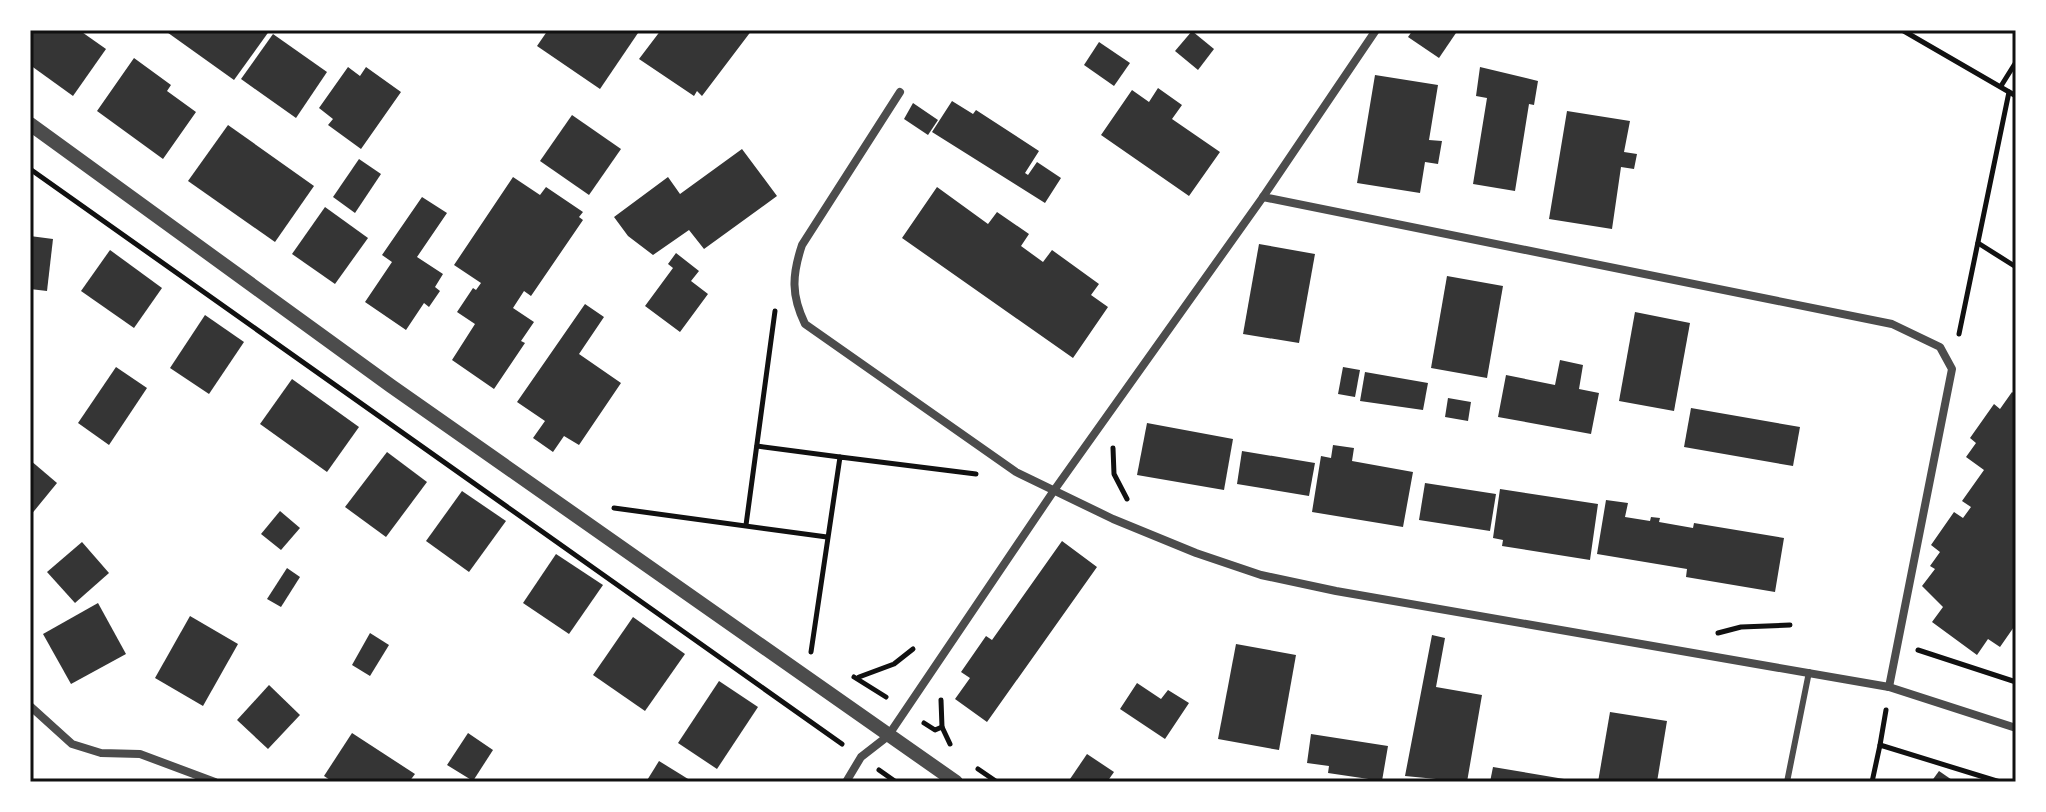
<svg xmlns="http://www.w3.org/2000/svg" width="2046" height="812" font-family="Quicksand,sans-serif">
  <rect width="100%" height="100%" fill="#fff"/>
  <g fill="#353535">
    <polygon points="30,30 79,30 106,49 73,96 30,65"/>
    <polygon points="164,30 270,30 234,80"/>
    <polygon points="548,30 633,30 638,33 600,89 537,46"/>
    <polygon points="661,30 752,30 702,96 697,91 694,96 639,59"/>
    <polygon points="1413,30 1458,30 1439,58 1408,37"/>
    <polygon points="1192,31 1214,49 1198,70 1175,51"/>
    <polygon points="273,34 327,72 296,118 241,79"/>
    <polygon points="1099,42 1130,63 1114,86 1084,65"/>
    <polygon points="134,58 171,85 167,91 196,112 163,159 97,111"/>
    <polygon points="348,67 360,76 366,67 401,92 361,149 328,125 333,119 319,108"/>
    <polygon points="1480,67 1538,81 1534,105 1529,104 1515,191 1473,184 1487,98 1476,96"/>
    <polygon points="1375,75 1438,85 1429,140 1442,141 1438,164 1425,162 1420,193 1357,183"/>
    <polygon points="1158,88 1182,105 1172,119 1220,152 1189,196 1101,135 1132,90 1149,102"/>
    <polygon points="952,101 973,114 976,110 1039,151 1025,173 1028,175 1037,162 1061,178 1045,203 932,132"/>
    <polygon points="913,103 938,120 928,135 904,119"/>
    <polygon points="1567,111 1630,121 1624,152 1637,154 1634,169 1621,167 1612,229 1549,219"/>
    <polygon points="572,115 621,149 589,195 540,161"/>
    <polygon points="228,125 314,186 275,242 188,181"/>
    <polygon points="742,149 777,196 704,249 689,230 653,255 628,236 614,217 668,177 680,194"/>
    <polygon points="359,159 381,174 355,213 333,197"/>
    <polygon points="513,177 540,195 546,187 583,212 579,217 583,220 531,296 524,291 513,308 534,322 521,341 525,343 494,389 452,360 475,324 457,312 473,288 476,290 481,283 454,265"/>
    <polygon points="937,187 988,224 997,212 1029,234 1021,246 1043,262 1052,250 1099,284 1091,295 1108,307 1073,358 902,238"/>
    <polygon points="422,197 447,213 417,257 443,274 435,287 440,291 429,307 424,303 406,330 365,302 392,262 382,255"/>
    <polygon points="325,207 368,238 335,284 292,254"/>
    <polygon points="30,236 53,239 47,291 30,289"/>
    <polygon points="1259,244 1315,254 1299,343 1243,334"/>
    <polygon points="110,250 162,288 134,328 81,291"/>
    <polygon points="676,253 699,271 691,281 708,294 680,332 645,306 673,268 668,264"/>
    <polygon points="1447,276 1503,286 1487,378 1431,368"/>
    <polygon points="585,304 604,317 579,354 621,383 579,445 564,436 553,452 533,438 545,421 517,402"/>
    <polygon points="1635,312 1690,323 1674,411 1619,401"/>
    <polygon points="205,315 244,342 209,394 170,368"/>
    <polygon points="1560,360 1583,365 1579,389 1599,393 1591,434 1498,417 1506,375 1555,385"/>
    <polygon points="116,367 147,388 109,445 78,423"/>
    <polygon points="1343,367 1360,370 1355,397 1338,394"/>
    <polygon points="1365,372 1428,383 1423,410 1360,401"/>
    <polygon points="292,379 359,427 327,472 260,424"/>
    <polygon points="2012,392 2016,395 2016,624 2000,647 1988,639 1977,655 1932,622 1943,607 1922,586 1935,569 1930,566 1940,552 1931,545 1954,512 1963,518 1971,507 1962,501 1984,470 1966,457 1976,443 1970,438 1994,404 2000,409"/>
    <polygon points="1448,398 1471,402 1468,421 1445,417"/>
    <polygon points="1691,408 1800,427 1793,466 1684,447"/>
    <polygon points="1147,423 1233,439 1224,490 1137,475"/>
    <polygon points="1333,445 1354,448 1352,461 1413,472 1403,527 1312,512 1321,456 1331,458"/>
    <polygon points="1242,451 1315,463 1309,496 1237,484"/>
    <polygon points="387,452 427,482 386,537 345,507"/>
    <polygon points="30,460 57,483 30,516"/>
    <polygon points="1425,483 1496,494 1490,531 1419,520"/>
    <polygon points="1500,489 1598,504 1590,560 1502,546 1503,540 1493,538"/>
    <polygon points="462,491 506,521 469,572 426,541"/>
    <polygon points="1606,500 1628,503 1625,517 1650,521 1651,517 1660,518 1659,522 1693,528 1694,523 1784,538 1775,592 1686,577 1687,569 1597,554"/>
    <polygon points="280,511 300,528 281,550 261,534"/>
    <polygon points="1062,541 1097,567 987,722 955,699 970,678 961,672 986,636 992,640"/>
    <polygon points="82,542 109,573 75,603 47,572"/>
    <polygon points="556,554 603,585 569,634 523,603"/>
    <polygon points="287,568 300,577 281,607 267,599"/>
    <polygon points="98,603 126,654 71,684 43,634"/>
    <polygon points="190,616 238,644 203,706 155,678"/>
    <polygon points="633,617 685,654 645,711 593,675"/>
    <polygon points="370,633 389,645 370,676 352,665"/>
    <polygon points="1432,635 1445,638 1436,687 1482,695 1467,782 1405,776"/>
    <polygon points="1236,644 1296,655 1279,750 1218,739"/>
    <polygon points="719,681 758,707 717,769 678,743"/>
    <polygon points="1137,683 1161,699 1168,690 1189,703 1165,739 1120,709"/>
    <polygon points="269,685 300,715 268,749 237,720"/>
    <polygon points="1610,712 1667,721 1657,782 1598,782"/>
    <polygon points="352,733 415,774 409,782 333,782 324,776"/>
    <polygon points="468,733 493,750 473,781 447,765"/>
    <polygon points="1311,734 1388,746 1382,781 1328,773 1329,766 1307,763"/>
    <polygon points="1087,754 1114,772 1107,782 1068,782"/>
    <polygon points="659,761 693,782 646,782"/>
    <polygon points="1493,767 1570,780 1570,782 1490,782"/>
    <polygon points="1939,771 1955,782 1931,782"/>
  </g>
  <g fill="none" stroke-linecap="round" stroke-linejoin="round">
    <g stroke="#111" stroke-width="5">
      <polyline points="1902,30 2016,96"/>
      <polyline points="2001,86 2016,62"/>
      <polyline points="30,169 842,744"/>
      <polyline points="1978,243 2016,267"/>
      <polyline points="1959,334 2009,92"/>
      <polyline points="757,446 840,457"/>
      <polyline points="1113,448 1114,474 1127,499"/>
      <polyline points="614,508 827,537"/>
      <polyline points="746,525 775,311"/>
      <polyline points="1718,633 1741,627 1790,625"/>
      <polyline points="1918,650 2016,682"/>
      <polyline points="811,652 840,457 976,474"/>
      <polyline points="854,677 886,697"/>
      <polyline points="859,677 894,664 913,649"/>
      <polyline points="941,700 942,727 950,744"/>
      <polyline points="924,723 935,730 942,727"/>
      <polyline points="1880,745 1886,710"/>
      <polyline points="978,769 997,782"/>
      <polyline points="879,770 896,782"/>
      <polyline points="1872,782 1880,745 2000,782"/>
    </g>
    <polyline stroke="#4c4c4c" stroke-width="6" points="1787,782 1809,672"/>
    <g stroke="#4c4c4c" stroke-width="8">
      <path d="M900 92 802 245C792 275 791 295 805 324L1016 472 1113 519 1196 553 1261 575 1336 591 1889 687 2016 728"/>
      <polyline points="1263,197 1892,324 1940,347 1952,369 1889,687"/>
      <polyline points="30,706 72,744 101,753 140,754 215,782"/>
      <polyline points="846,782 861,757 888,736 1055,489 1263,197 1376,30"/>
    </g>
    <polyline stroke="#4c4c4c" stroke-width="14" points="30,124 391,386 956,782"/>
  </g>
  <rect width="2046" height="812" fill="none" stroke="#ffffff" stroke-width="64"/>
  <rect x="32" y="32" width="1982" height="748" fill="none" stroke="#111" stroke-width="3"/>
</svg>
